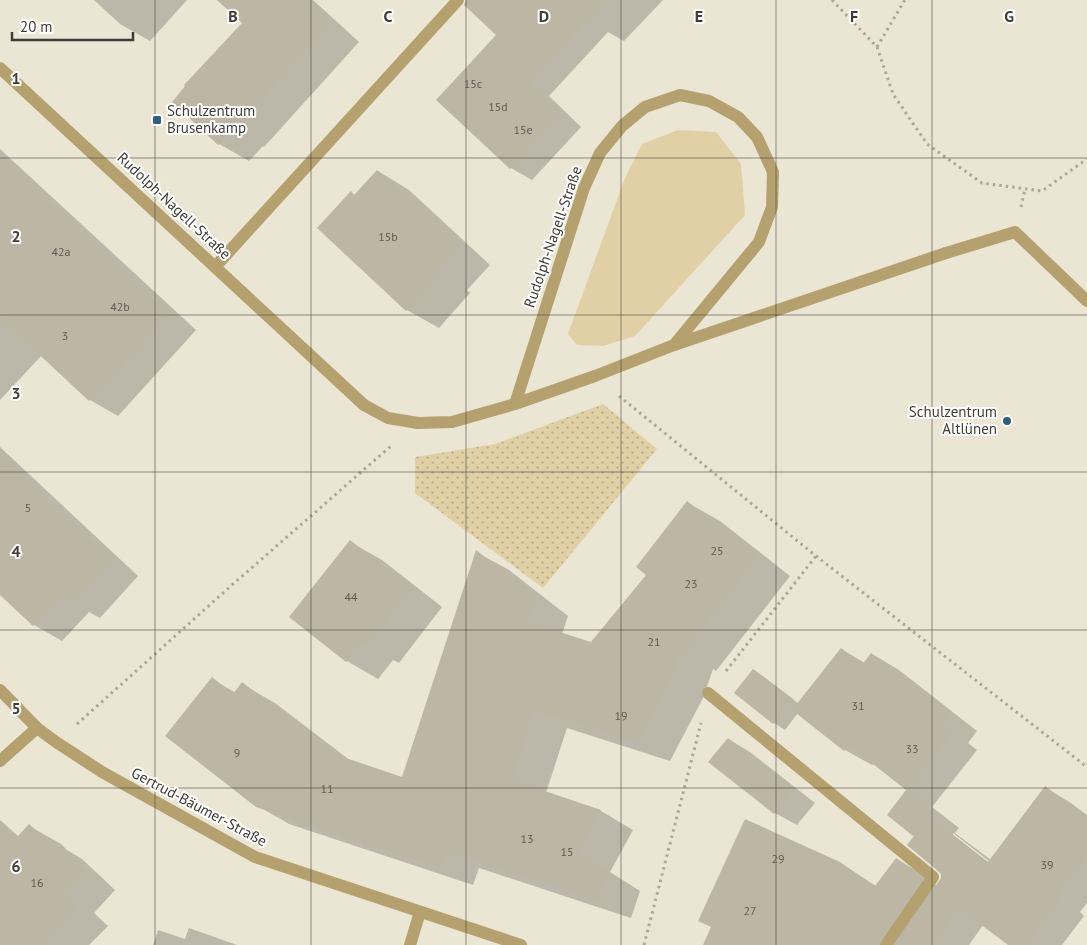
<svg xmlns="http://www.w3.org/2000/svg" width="1087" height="945" font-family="'PT Sans',sans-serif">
  <defs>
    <pattern id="park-dots" width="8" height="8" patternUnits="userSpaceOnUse" patternTransform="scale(1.25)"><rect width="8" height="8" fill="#e1d0a6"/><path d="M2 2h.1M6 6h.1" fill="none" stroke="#b8aa88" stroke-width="1.8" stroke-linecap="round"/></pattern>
  </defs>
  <rect width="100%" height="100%" fill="#ebe5d3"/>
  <polygon fill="#e1d0a6" points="678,130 716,132 741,164 745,215 635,336 603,346 577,345 568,334 625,178 642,144"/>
  <polygon fill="url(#park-dots)" points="603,404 657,449 543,588 415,493 415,457 495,444"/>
  <g fill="#0003" fill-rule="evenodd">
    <polygon points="94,0 187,0 150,41 120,24"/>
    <polygon points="219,0 313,0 359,42 264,147 263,146 249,161 219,144 244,23"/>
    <polygon points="474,0 663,0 624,41 608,32 549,96 581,127 532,180 511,168 498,35"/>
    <polygon points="0,149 196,330 118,416 90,400 42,355 0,400"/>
    <polygon points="378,171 409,190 490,265 467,290 470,293 439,328 407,310 319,228 351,193 355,195"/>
    <polygon points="0,447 138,576 100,618 89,612 62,641 34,625 0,593"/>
    <polygon points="688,503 720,521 790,576 716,671 713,669 703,698 670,761 567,728 546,793 601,811 633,830 610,872 640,891 631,918 479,868 473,885 289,824 256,805 212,679 236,693 242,684 275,703 351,761 403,778 476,552 509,570 568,616 562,634 591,643 648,575"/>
    <polygon points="350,542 382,560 442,607 399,663 393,660 378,679 347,661 291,617"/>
    <path d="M841 649 865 663 872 654 899 670 977 731 968 743 977 750 932 807 959 828 955 833 991 860 1046 788 1071 803 1087 815V903L1080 912 1084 916 1062 945H1010L983 925 969 945H705L839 863 876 886 897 859 922 874 937 886 942 879V874L915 836 888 815 907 790 874 764 872 765 845 750 798 713 785 730 774 723 735 693 754 670 764 677 799 704ZM953 833 994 865 992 867 953 836Z"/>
    <polygon points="728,739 750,752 815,803 797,825 775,813"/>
    <polygon points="29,826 61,844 67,850 82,859 115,890 94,913 108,926 89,945 0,945 0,849 19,837"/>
    <polygon points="189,928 237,945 153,945 158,930 185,939"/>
  </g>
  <g fill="#bdb6a5">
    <polygon points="217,0 304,0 330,24 233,130 232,130 218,145 172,102 185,86 184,85 242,23"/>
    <polygon points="466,0 605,0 529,83 561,114 510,169 436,100 496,35 464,5"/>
    <polygon points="0,157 169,314 89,401 0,318"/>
    <polygon points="377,170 460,246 436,271 440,274 406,311 317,228 351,191 354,195"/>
    <polygon points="0,456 111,559 72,603 62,595 33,626 0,595"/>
    <polygon points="687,501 758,556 683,653 680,651 671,680 637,743 534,710 512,780 601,810 578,852 608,871 598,900 446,851 441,868 256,807 165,736 212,677 233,694 242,682 337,755 402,777 476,550 536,597 528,622 591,642 646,575 636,567"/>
    <polygon points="350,540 412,588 367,646 361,642 346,662 289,617"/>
    <polygon points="841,648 862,665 871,653 950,714 941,726 951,734 906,790 933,811 913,836 887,815 906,790 849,745 844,751 792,710"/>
    <polygon points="753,669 793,699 773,724 734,693"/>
    <polygon points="728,738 794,789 774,814 708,762"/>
    <polygon points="1045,786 1087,818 1087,856 1056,897 1060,900 1026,945 1008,945 959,908 934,945 896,945 941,878 941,874 938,871 907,845 929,816 988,862"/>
    <polygon points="745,819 840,862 875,886 896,858 922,879 879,940 878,945 703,945 711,927 698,921"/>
    <polygon points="0,820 18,836 29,824 48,841 51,839 85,871 63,894 77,907 41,945 0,945"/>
  </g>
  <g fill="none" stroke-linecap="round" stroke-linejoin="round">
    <g stroke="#aca799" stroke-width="3" stroke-dasharray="2.5 4" stroke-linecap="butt">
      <polyline points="832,0 877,47 893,94 927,144 982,183 1042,191 1087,159"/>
      <polyline points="877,47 903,3 905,0"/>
      <polyline points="1021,207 1025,189"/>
      <polyline points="619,396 816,556 1087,767"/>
      <polyline points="726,671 816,556"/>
      <polyline points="77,724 232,585 391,446"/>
      <polyline points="644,945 701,723"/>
    </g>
    <g stroke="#b5a170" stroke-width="12">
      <polyline points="946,253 1015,232 1087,301"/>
      <polyline points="215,267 458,0"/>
      <polyline points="708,693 933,877 886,945"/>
      <polyline points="410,945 420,912"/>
    </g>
    <g stroke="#b5a170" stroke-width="12">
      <polyline points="0,68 364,405 388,418 418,423 452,422 515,404 595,376 674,345 759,242 772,207 773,172 757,137 738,117 709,101 680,95 645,107 622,126 600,153 584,188 515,404"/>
      <polyline points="674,345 946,253"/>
      <polyline points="0,690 37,728 56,742 102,772 255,857 521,945"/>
      <polyline points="0,761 37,728"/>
    </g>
  </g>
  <path fill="none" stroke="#3f3c35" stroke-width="1" stroke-opacity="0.55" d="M155 0V945M311 0V945M466 0V945M621 0V945M776 0V945M932 0V945M0 158H1087M0 315H1087M0 472H1087M0 630H1087M0 788H1087"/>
  <g fill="#2f5f7d" stroke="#fff" stroke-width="2">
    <rect x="152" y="115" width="10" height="10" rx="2.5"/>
    <circle cx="1007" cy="421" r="5"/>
  </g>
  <g text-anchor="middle" stroke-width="4" stroke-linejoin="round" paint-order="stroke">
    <g font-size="12" fill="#5e5a51">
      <text x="473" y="88">15c</text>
      <text x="498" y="111">15d</text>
      <text x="523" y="134">15e</text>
      <text x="388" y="241">15b</text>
      <text x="61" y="256">42a</text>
      <text x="120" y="311">42b</text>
      <text x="65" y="340">3</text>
      <text x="28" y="512">5</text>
      <text x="717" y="555">25</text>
      <text x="691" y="588">23</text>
      <text x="351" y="601">44</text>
      <text x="654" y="646">21</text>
      <text x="858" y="710">31</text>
      <text x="621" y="720">19</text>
      <text x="912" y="753">33</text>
      <text x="237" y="757">9</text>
      <text x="327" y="793">11</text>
      <text x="527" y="843">13</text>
      <text x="567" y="856">15</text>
      <text x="778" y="863">29</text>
      <text x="1047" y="869">39</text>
      <text x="37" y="887">16</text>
      <text x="750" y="915">27</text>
    </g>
    <g font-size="15" fill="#3f3c35" stroke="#fff" text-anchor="start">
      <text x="167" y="116">Schulzentrum<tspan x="167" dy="17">Brusenkamp</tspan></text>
      <text x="997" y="417" text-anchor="end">Schulzentrum<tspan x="997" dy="17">Altlünen</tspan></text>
    </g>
    <g font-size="15" fill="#3f3c35" stroke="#fff">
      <text transform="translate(174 206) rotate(43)" y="5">Rudolph-Nagell-Straße</text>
      <text transform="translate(553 237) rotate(-71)" y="5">Rudolph-Nagell-Straße</text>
      <text transform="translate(199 807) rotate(28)" y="5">Gertrud-Bäumer-Straße</text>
    </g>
  </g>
  <g font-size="16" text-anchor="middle" font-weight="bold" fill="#3f3c35" stroke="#fff" stroke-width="4" stroke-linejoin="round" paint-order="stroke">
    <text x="233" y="22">B</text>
    <text x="388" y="22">C</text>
    <text x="544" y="22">D</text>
    <text x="699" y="22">E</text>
    <text x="854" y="22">F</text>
    <text x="1009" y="22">G</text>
    <text x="16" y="84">1</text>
    <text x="16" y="242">2</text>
    <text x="16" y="399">3</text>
    <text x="16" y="557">4</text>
    <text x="16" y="714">5</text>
    <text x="16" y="872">6</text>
  </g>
  <path d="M12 32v8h121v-8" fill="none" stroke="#3f3c35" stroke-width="2.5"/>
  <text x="20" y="32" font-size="15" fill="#3f3c35" stroke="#ffffff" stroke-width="4" paint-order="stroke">20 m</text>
</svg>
